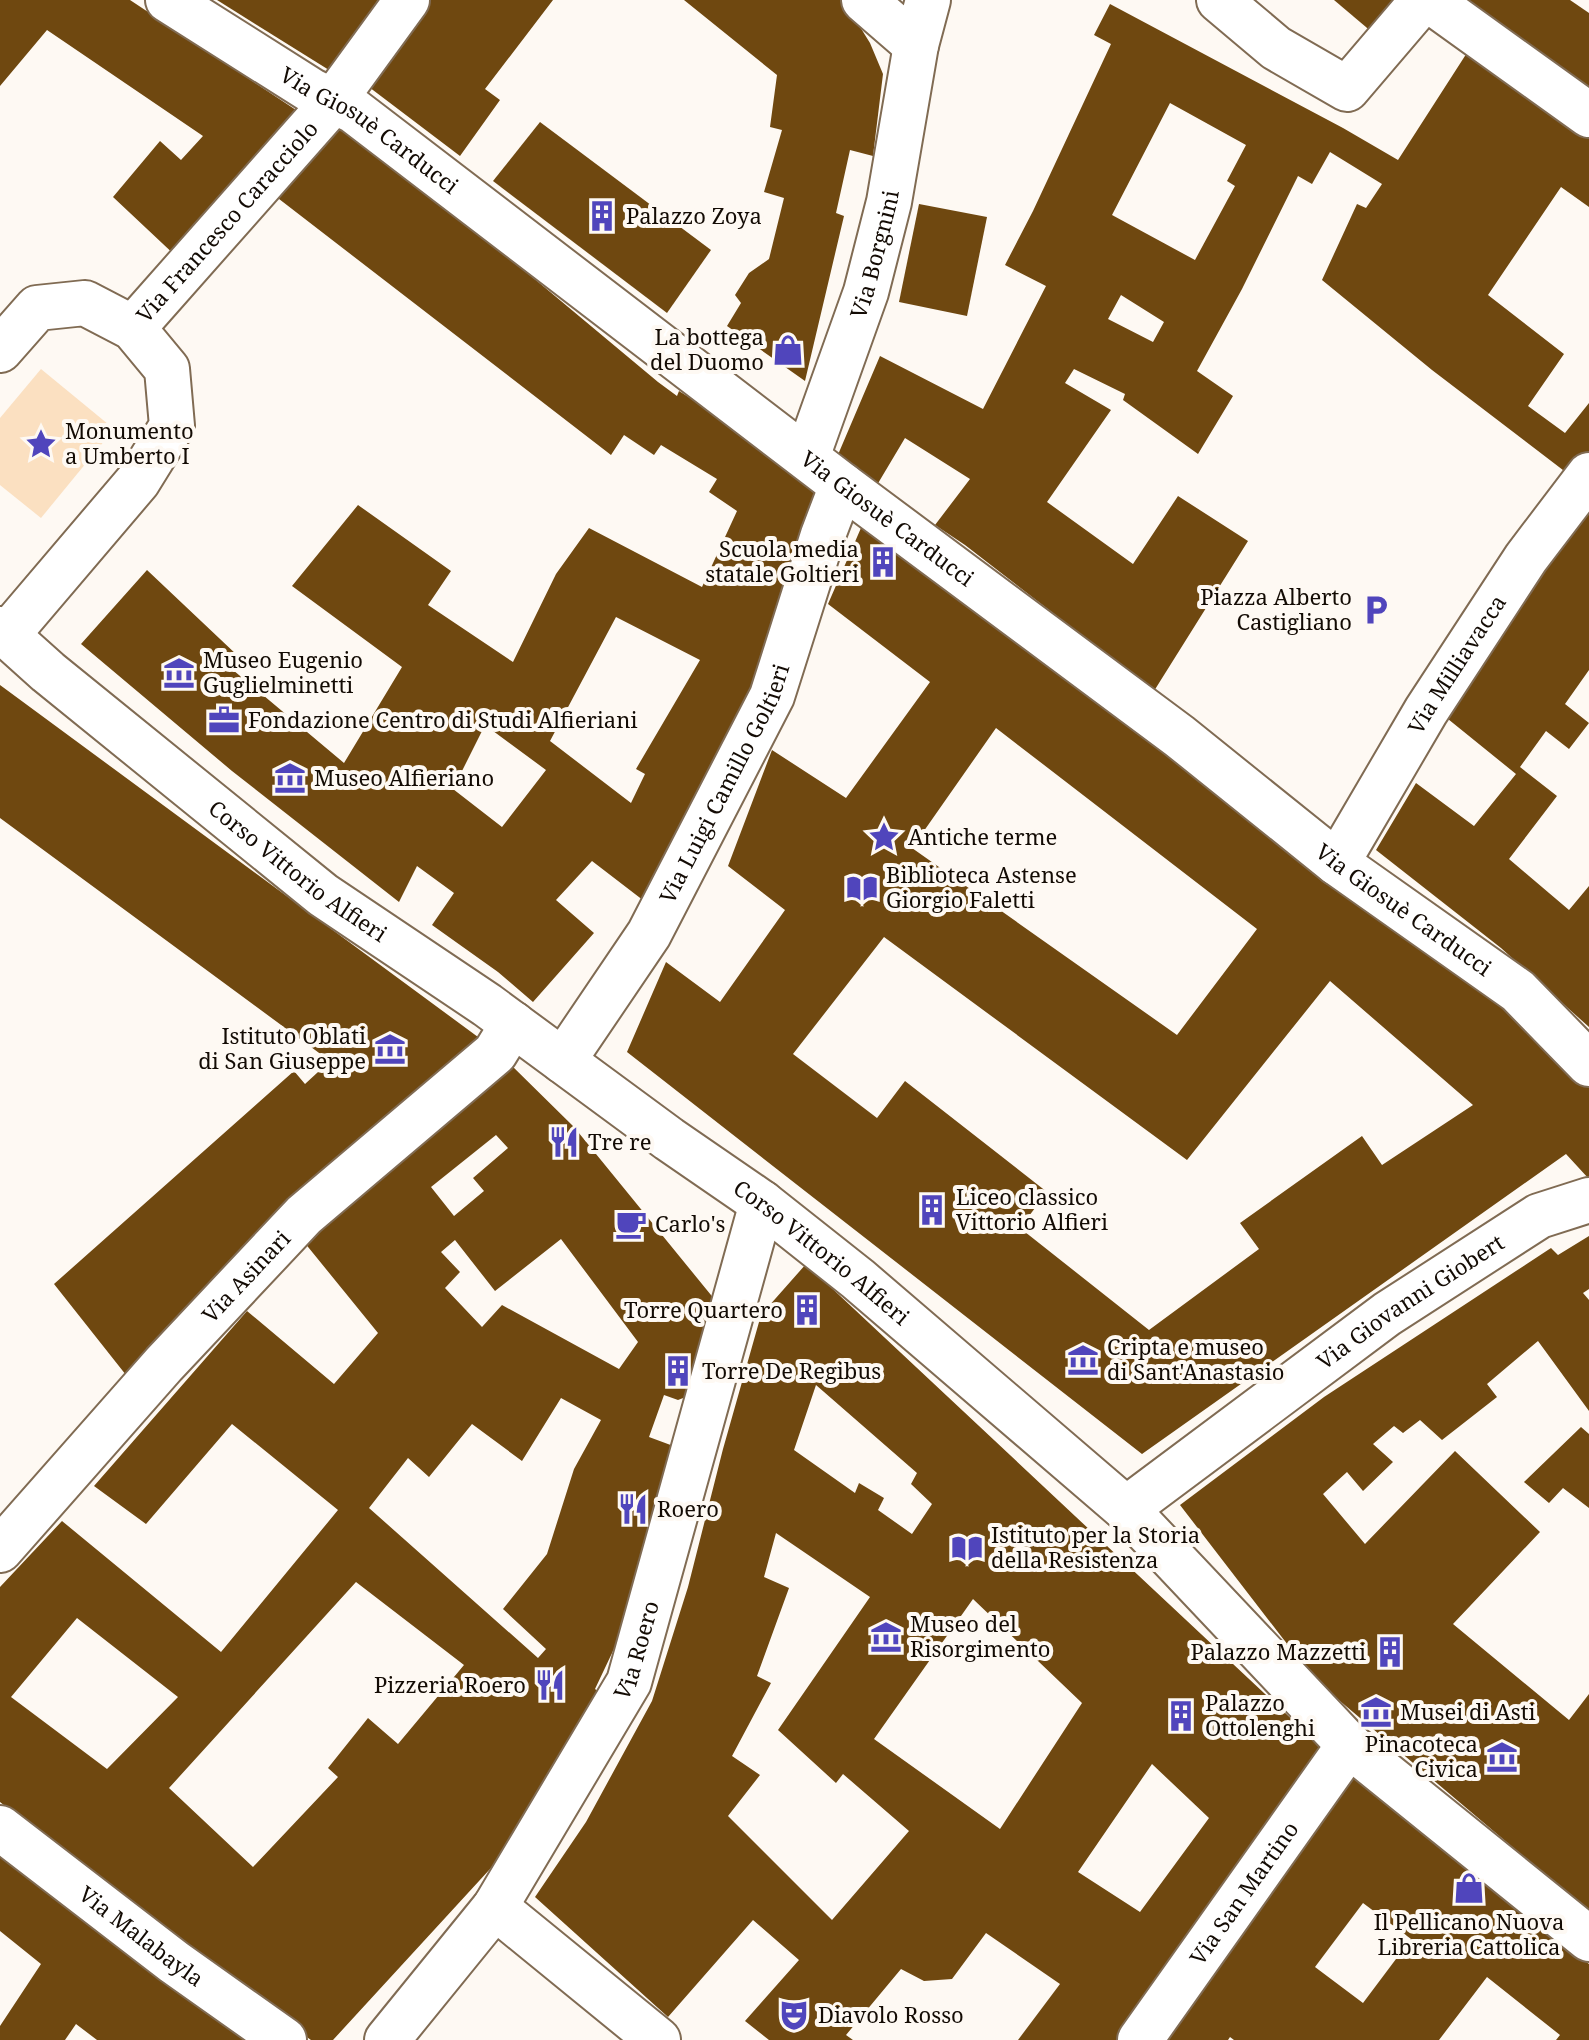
<svg xmlns="http://www.w3.org/2000/svg" width="1589" height="2040" font-family="'Noto Serif',serif">
  <rect width="100%" height="100%" fill="#fef9f3"/>
  <polygon fill="#fbe0c1" points="41,369 114,429 41,518 0,485 0,418"/>
  <g fill="#6f4810" fill-rule="evenodd">
    <polygon points="0,0 130,0 299,112 179,259 113,197 160,141 181,160 203,136 47,30 0,86"/>
    <polygon points="217,0 378,0 329,70"/>
    <polygon points="427,0 553,0 485,89 500,100 460,156 365,84"/>
    <polygon points="684,0 840,0 847,6 870,43 883,74 873,156 850,150 836,213 844,216 805,381 727,326 741,303 735,295 749,273 769,259 784,198 764,192 782,130 770,127 777,75"/>
    <polygon points="1334,0 1402,0 1373,33"/>
    <polygon points="1465,0 1570,0 1589,13 1589,95"/>
    <path d="M1110 4 1343 128 1398 160 1472 45 1589 127V207L1561 187 1488 295 1564 354 1528 406 1565 433 1589 403V463L1576 480 1432 370 1322 280 1357 204 1366 208 1382 184 1330 152 1312 184 1298 176 1242 289 1197 371 1233 396 1198 454 1123 400 1125 394 1074 369 1065 383 1111 410 1047 502 1133 564 1178 496 1248 541 1154 691 965 545 935 525 970 479 905 438 877 485 837 457 880 356 983 409 1046 286 1005 265 1033 211 1111 44 1094 35ZM1170 103 1246 145 1227 181 1235 186 1195 260 1112 215ZM1121 295 1164 322 1153 342 1108 319Z"/>
    <path d="M330 114 537 281 658 382 677 396 679 391 793 463 821 492 765 668 648 904 592 861 556 900 594 933 533 1002 498 972 432 925 454 893 417 866 399 902 232 771 81 644 147 570 238 656 227 665 344 763 402 667 292 586 358 505 451 571 428 605 513 662 556 574 589 528 702 587 737 511 709 492 717 479 661 445 654 455 624 435 611 455 270 192ZM616 617 700 660 636 769 645 774 631 803 550 741ZM485 725 546 770 502 827 453 789Z"/>
    <polygon points="540,122 711,250 667,313 493,181"/>
    <polygon points="919,204 987,217 967,316 899,302"/>
    <polygon points="1589,502 1589,670 1565,704 1589,723 1569,749 1546,731 1520,767 1557,796 1509,859 1569,910 1589,886 1589,1027 1501,948 1376,850 1416,783 1474,826 1516,774 1448,719 1578,514"/>
    <path d="M864 521 1504 1004 1589 1086V1179L1566 1154 1142 1454 627 1052 666 962 720 1002 785 910 728 866 772 750 846 798 930 682 828 604ZM996 728 1257 929 1177 1035 912 848ZM884 937 1187 1160 1330 981 1473 1105 1382 1165 1362 1136 1240 1223 1259 1249 1149 1330 1020 1228 1047 1192 905 1081 877 1118 793 1054Z"/>
    <polygon points="0,685 478,1037 126,1375 54,1284 294,1071 305,1084 330,1061 0,818"/>
    <path d="M508 1062 574 1127 724 1311 696 1393 678 1400 664 1395 649 1437 676 1447 631 1613 595 1689 604 1696 513 1844 333 2040H311L186 1951 0 1802V1587L62 1521 221 1652 338 1510 232 1424 146 1524 94 1486 247 1311 334 1384 378 1333 304 1242ZM496 1135 508 1148 473 1178 484 1191 454 1216 431 1187ZM561 1239 638 1342 619 1369 502 1305 482 1327 445 1288 460 1272 441 1252 455 1240 495 1291ZM561 1398 601 1420 574 1469 547 1554 503 1609 546 1649 538 1658 369 1508 408 1458 429 1477 472 1424 522 1461ZM356 1582 464 1665 398 1744 368 1718 328 1768 338 1777 253 1867 169 1788ZM77 1618 178 1697 107 1769 11 1697Z"/>
    <polygon points="1589,1236 1589,1289 1583,1293 1589,1300 1589,1411 1538,1341 1487,1384 1497,1397 1442,1440 1420,1420 1403,1433 1394,1426 1373,1444 1393,1462 1363,1491 1347,1472 1323,1494 1365,1544 1455,1451 1540,1532 1453,1624 1569,1720 1589,1694 1589,1912 1314,1679 1180,1505 1324,1397 1551,1248 1558,1255"/>
    <path d="M806 1264 1329 1754 1128 2040H1018L1060 1984 986 1933 952 1979 924 1981 901 1969 846 2035 853 2040H769L745 2021 799 1960 753 1920 668 2017 535 1897 586 1822 652 1701 688 1587 723 1449 761 1315ZM816 1385 917 1473 911 1484 932 1504 912 1534 878 1510 884 1498 859 1483 855 1493 794 1450ZM776 1533 870 1597 778 1730 836 1783 843 1774 909 1831 832 1920 728 1816 760 1775 732 1756 771 1683 757 1676 789 1588 764 1577ZM973 1599 1082 1703 1000 1829 874 1739ZM1152 1764 1209 1818 1140 1912 1078 1872Z"/>
    <polygon points="1581,1427 1589,1434 1589,1508 1563,1488 1549,1503 1524,1482"/>
    <path d="M1344 1771 1589 1964V2040H1556L1560 2035 1487 1977 1439 2040H1234L1230 2037 1228 2040H1148ZM1363 1903 1411 1939 1363 2003 1315 1967Z"/>
    <polygon points="0,1850 259,2040 97,2040 76,2024 65,2040 0,2040 0,2026 41,1964 0,1931"/>
  </g>
  <g fill="none" stroke-linecap="round" stroke-linejoin="round">
    <defs>
      <g id="street">
        <path id="s1" d="M168 0 312 91 354 111 842 485 1179 736 1337 863 1518 991 1589 1064"/>
        <polyline points="864,0 916,45 928,0"/>
        <polyline points="1219,0 1276,48 1347,89 1423,0"/>
        <polyline points="1429,0 1589,115"/>
        <path id="s2" d="M133 328 332 103 407 0"/>
        <polyline points="0,350 37,308 85,303 133,328 167,369 172,426 138,481 7,635"/>
        <path id="s3" d="M807 457 866 292 889 202 916 45"/>
        <path id="s4" d="M0 629 48 672 323 895 487 1005 669 1139 762 1203 858 1279 1126 1509 1349 1745 1589 1939"/>
        <path id="s5" d="M1337 863 1426 711 1526 558 1589 475"/>
        <path id="s6" d="M563 1061 649 934 772 696 823 535 842 485"/>
        <path id="s7" d="M1126 1509 1387 1314 1539 1216 1589 1200"/>
        <path id="s8" d="M0 1550 164 1364 304 1215 495 1053 513 1024"/>
        <path id="s9" d="M0 1828 174 1962 284 2040"/>
        <polyline points="495,1907 658,2040"/>
        <path id="s10" d="M387 2040 495 1907 629 1682 762 1203"/>
        <path id="s11" d="M1140 2040 1349 1745"/>
      </g>
    </defs>
    <use href="#street" stroke="#806b53" stroke-width="48"/>
    <use href="#street" stroke="#fff" stroke-width="44"/>
  </g>
  <defs>
    <symbol id="building-bare" viewBox="-9 -9 18 18"><path d="M-4-6H4V6H1V3H-1V6H-4ZM-2.5-4.3h1.7v1.8h-1.7ZM.8-4.3h1.7v1.8H.8ZM-2.5-1h1.7V.8h-1.7ZM.8-1h1.7V.8H.8Z" fill="#5045bc" stroke="#fef9f3" stroke-width="2.5" paint-order="stroke"/></symbol>
    <symbol id="shop-bare" viewBox="-9 -9 18 18"><path d="M-5-2.5h2.3a2.7 3.5 0 0 1 5.4 0H5L5.5 6h-11ZM-1.5-2.5h3a1.5 2.3 0 0 0-3 0Z" fill="#5045bc" stroke="#fef9f3" stroke-width="2.5" paint-order="stroke"/></symbol>
    <symbol id="sight-bare" viewBox="-9 -9 18 18"><path d="M0-6L1.8-2.2L6-1.7L2.9 1.2L3.7 5.4L0 3.3L-3.7 5.4L-2.9 1.2L-6-1.7L-1.8-2.2Z" fill="#5045bc" stroke="#fef9f3" stroke-width="2.5" paint-order="stroke"/></symbol>
    <symbol id="parking-bare" viewBox="-9 -9 18 18"><path d="M-3.5-5.5H1a3.5 3.5 0 0 1 0 7H-1V5.5H-3.5ZM-1-3.4V-.6H.8a1.4 1.4 0 0 0 0-2.8Z" fill="#5045bc" stroke="#fef9f3" stroke-width="2.5" paint-order="stroke"/></symbol>
    <symbol id="museum-bare" viewBox="-9 -9 18 18"><path d="M0-6L6-3V-2H-6V-3ZM-5-1h2V3h-2ZM-1-1h2V3h-2ZM3-1h2V3H3ZM-6 4H6V6H-6Z" fill="#5045bc" stroke="#fef9f3" stroke-width="2.5" paint-order="stroke"/></symbol>
    <symbol id="office-bare" viewBox="-9 -9 18 18"><path d="M-6-3h4V-5.5h4V-3h4V5H-6ZM-1-4.5V-3h2v-1.5ZM-6 0V1H6V0Z" fill="#5045bc" stroke="#fef9f3" stroke-width="2.5" paint-order="stroke"/></symbol>
    <symbol id="library-bare" viewBox="-9 -9 18 18"><path d="M-6-4Q-3-5.5-.7-3.5V5Q-3 3-6 4ZM6-4Q3-5.5 .7-3.5V5Q3 3 6 4Z" fill="#5045bc" stroke="#fef9f3" stroke-width="2.5" paint-order="stroke"/></symbol>
    <symbol id="restaurant-bare" viewBox="-9 -9 18 18"><path d="M-5-6h1v4h1v-4h1v4h1v-4h1v5L-1.5 .5V6h-2V.5L-5-1ZM5-6V6H3V1.5H1.5Q1.5-4 5-6Z" fill="#5045bc" stroke="#fef9f3" stroke-width="2.5" paint-order="stroke"/></symbol>
    <symbol id="cafe-bare" viewBox="-9 -9 18 18"><path d="M-5.5-4.5H6V0H3Q3 3.5 0 3.5H-2.5Q-5.5 3.5-5.5 0ZM3-3.2v2h1.7v-2ZM-6 4.5H4V6H-6Z" fill="#5045bc" stroke="#fef9f3" stroke-width="2.5" paint-order="stroke"/></symbol>
    <symbol id="theatre-bare" viewBox="-9 -9 18 18"><path d="M-5-5.5Q0-4 5-5.5V0Q5 5 0 6Q-5 5-5 0ZM-3.3-2.5H-1v1.5H-3.3ZM1-2.5H3.3v1.5H1ZM-2.8 1Q0 5.5 2.8 1Z" fill="#5045bc" stroke="#fef9f3" stroke-width="2.5" paint-order="stroke"/></symbol>
  </defs>
  <g fill-rule="evenodd">
    <use href="#building-bare" x="580" y="194" width="44" height="44"/>
    <use href="#shop-bare" x="766" y="328" width="44" height="44"/>
    <use href="#sight-bare" x="19" y="422" width="44" height="44"/>
    <use href="#building-bare" x="861" y="540" width="44" height="44"/>
    <use href="#parking-bare" x="1354" y="588" width="44" height="44"/>
    <use href="#museum-bare" x="157" y="651" width="44" height="44"/>
    <use href="#office-bare" x="202" y="698" width="44" height="44"/>
    <use href="#museum-bare" x="268" y="756" width="44" height="44"/>
    <use href="#sight-bare" x="862" y="815" width="44" height="44"/>
    <use href="#library-bare" x="840" y="866" width="44" height="44"/>
    <use href="#museum-bare" x="368" y="1027" width="44" height="44"/>
    <use href="#restaurant-bare" x="542" y="1120" width="44" height="44"/>
    <use href="#building-bare" x="910" y="1188" width="44" height="44"/>
    <use href="#cafe-bare" x="609" y="1202" width="44" height="44"/>
    <use href="#building-bare" x="785" y="1288" width="44" height="44"/>
    <use href="#museum-bare" x="1061" y="1338" width="44" height="44"/>
    <use href="#building-bare" x="656" y="1349" width="44" height="44"/>
    <use href="#restaurant-bare" x="611" y="1487" width="44" height="44"/>
    <use href="#library-bare" x="945" y="1526" width="44" height="44"/>
    <use href="#museum-bare" x="864" y="1615" width="44" height="44"/>
    <use href="#building-bare" x="1368" y="1630" width="44" height="44"/>
    <use href="#restaurant-bare" x="528" y="1663" width="44" height="44"/>
    <use href="#museum-bare" x="1354" y="1690" width="44" height="44"/>
    <use href="#building-bare" x="1159" y="1694" width="44" height="44"/>
    <use href="#museum-bare" x="1480" y="1735" width="44" height="44"/>
    <use href="#shop-bare" x="1447" y="1866" width="44" height="44"/>
    <use href="#theatre-bare" x="772" y="1993" width="44" height="44"/>
  </g>
  <g text-anchor="middle" stroke-width="8" stroke-linejoin="round" paint-order="stroke">
    <g font-size="22" fill="#130b04" stroke="#fef9f3">
      <text dy="8" stroke="none"><textPath href="#s1" startOffset="240">Via Giosuè Carducci</textPath></text>
      <text dy="8" stroke="none"><textPath href="#s2" startOffset="142">Via Francesco Caracciolo</textPath></text>
      <text dy="8" stroke="none"><textPath href="#s3" startOffset="214">Via Borgnini</textPath></text>
      <text dy="8" stroke="none"><textPath href="#s1" startOffset="888">Via Giosuè Carducci</textPath></text>
      <text dy="8" stroke="none"><textPath href="#s5" startOffset="232">Via Milliavacca</textPath></text>
      <text dy="8" stroke="none"><textPath href="#s6" startOffset="322">Via Luigi Camillo Goltieri</textPath></text>
      <text dy="8" stroke="none"><textPath href="#s4" startOffset="384">Corso Vittorio Alfieri</textPath></text>
      <text dy="8" stroke="none"><textPath href="#s1" startOffset="1536">Via Giosuè Carducci</textPath></text>
      <text dy="8" stroke="none"><textPath href="#s4" startOffset="1032">Corso Vittorio Alfieri</textPath></text>
      <text dy="8" stroke="none"><textPath href="#s8" startOffset="368">Via Asinari</textPath></text>
      <text dy="8" stroke="none"><textPath href="#s7" startOffset="352">Via Giovanni Giobert</textPath></text>
      <text dy="8" stroke="none"><textPath href="#s10" startOffset="466">Via Roero</textPath></text>
      <text dy="8" stroke="none"><textPath href="#s11" startOffset="180">Via San Martino</textPath></text>
      <text dy="8" stroke="none"><textPath href="#s9" startOffset="178">Via Malabayla</textPath></text>
    </g>
    <g font-size="22" fill="#130b04" stroke="#fef9f3" text-anchor="start">
      <text x="626" y="224">Palazzo Zoya</text>
      <text x="764" y="345" text-anchor="end">La bottega<tspan x="764" dy="25">del Duomo</tspan></text>
      <text x="65" y="439">Monumento<tspan x="65" dy="25">a Umberto I</tspan></text>
      <text x="859" y="557" text-anchor="end">Scuola media<tspan x="859" dy="25">statale Goltieri</tspan></text>
      <text x="1352" y="605" text-anchor="end">Piazza Alberto<tspan x="1352" dy="25">Castigliano</tspan></text>
      <text x="203" y="668">Museo Eugenio<tspan x="203" dy="25">Guglielminetti</tspan></text>
      <text x="248" y="728">Fondazione Centro di Studi Alfieriani</text>
      <text x="314" y="786">Museo Alfieriano</text>
      <text x="908" y="845">Antiche terme</text>
      <text x="886" y="883">Biblioteca Astense<tspan x="886" dy="25">Giorgio Faletti</tspan></text>
      <text x="366" y="1044" text-anchor="end">Istituto Oblati<tspan x="366" dy="25">di San Giuseppe</tspan></text>
      <text x="588" y="1150">Tre re</text>
      <text x="956" y="1205">Liceo classico<tspan x="956" dy="25">Vittorio Alfieri</tspan></text>
      <text x="655" y="1232">Carlo's</text>
      <text x="783" y="1318" text-anchor="end">Torre Quartero</text>
      <text x="1107" y="1355">Cripta e museo<tspan x="1107" dy="25">di Sant'Anastasio</tspan></text>
      <text x="702" y="1379">Torre De Regibus</text>
      <text x="657" y="1517">Roero</text>
      <text x="991" y="1543">Istituto per la Storia<tspan x="991" dy="25">della Resistenza</tspan></text>
      <text x="910" y="1632">Museo del<tspan x="910" dy="25">Risorgimento</tspan></text>
      <text x="1366" y="1660" text-anchor="end">Palazzo Mazzetti</text>
      <text x="526" y="1693" text-anchor="end">Pizzeria Roero</text>
      <text x="1205" y="1711">Palazzo<tspan x="1205" dy="25">Ottolenghi</tspan></text>
      <text x="1400" y="1720">Musei di Asti</text>
      <text x="1478" y="1752" text-anchor="end">Pinacoteca<tspan x="1478" dy="25">Civica</tspan></text>
      <text x="1469" y="1930" text-anchor="middle">Il Pellicano Nuova<tspan x="1469" dy="25">Libreria Cattolica</tspan></text>
      <text x="818" y="2023">Diavolo Rosso</text>
    </g>
  </g>
</svg>
